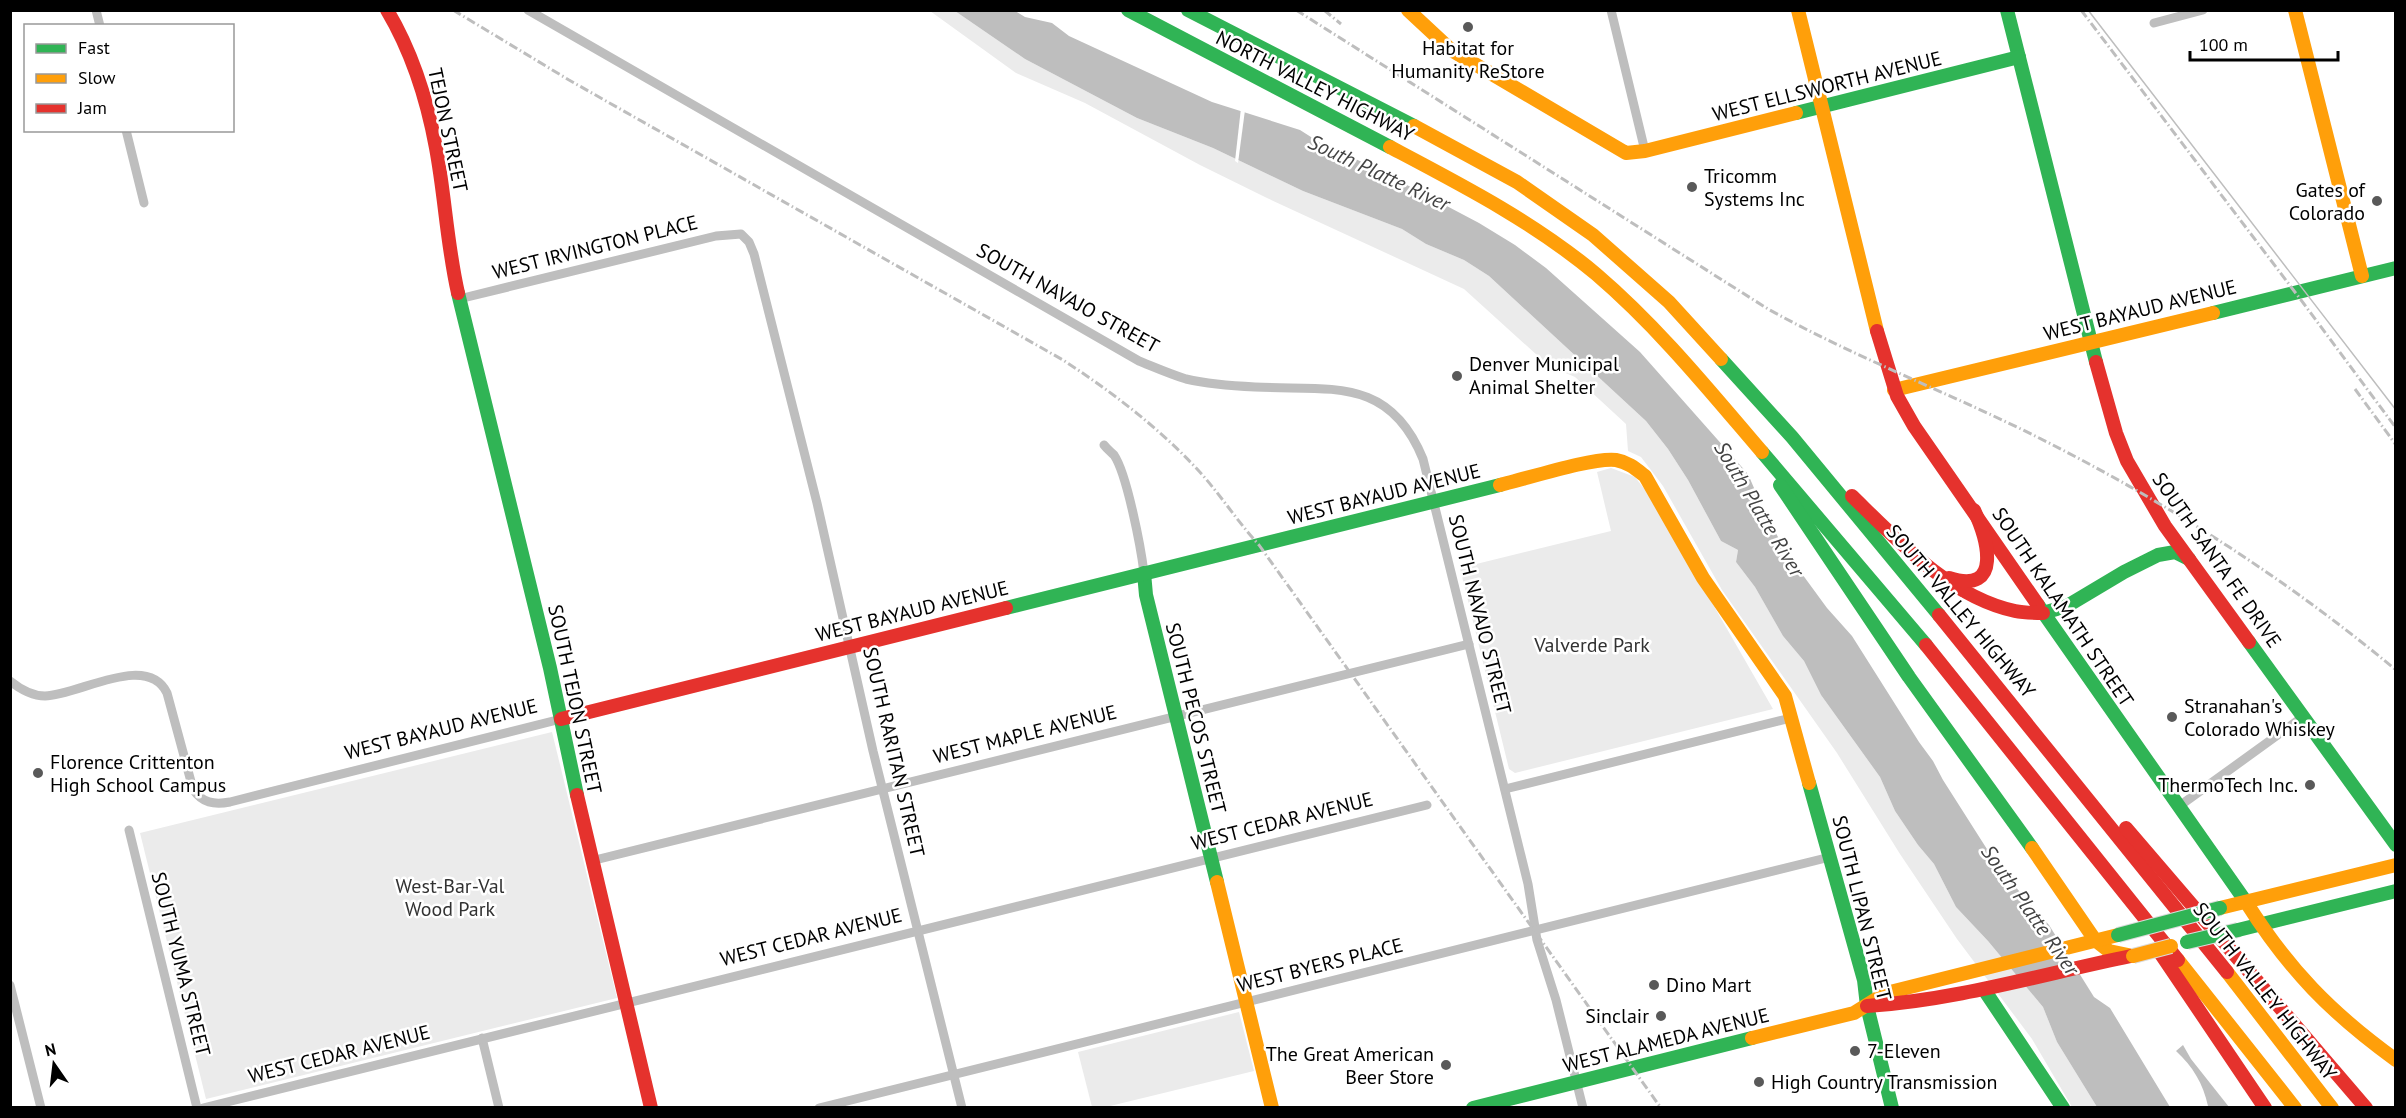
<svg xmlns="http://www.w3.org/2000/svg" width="2406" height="1118" font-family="'PT Sans',sans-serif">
  <rect width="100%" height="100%" fill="#fff"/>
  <g fill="#ebebeb">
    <polygon points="930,11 955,11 1025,59 1137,118 1213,148 1303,191 1402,229 1426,244 1464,260 1489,276 1646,421 1668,449 1688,480 1721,541 1738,550 1736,562 1755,587 1783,636 1804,661 1821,695 1880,777 1895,811 1918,845 1934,864 1956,907 1988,941 2043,1007 2057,1042 2097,1107 2072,1107 2032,1039 1957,939 1900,854 1837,753 1722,590 1663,486 1641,457 1628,451 1626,424 1575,377 1549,366 1464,289 1267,198 1200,165 1085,103 1016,73"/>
    <polygon points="1611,468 1635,477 1653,500 1773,709 1515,773 1509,769 1460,568 1611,531 1597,472"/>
    <polygon points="552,732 617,998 206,1099 140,833"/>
    <polygon points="1239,1012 1254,1071 1106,1107 1092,1107 1078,1052"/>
  </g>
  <g fill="#bebebe">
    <polygon points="955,11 1015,11 1025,17 1052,23 1069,36 1212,102 1300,130 1322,144 1371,166 1479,223 1515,245 1546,268 1640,352 1748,474 1763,509 1786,552 1827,608 1852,636 1919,742 1933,761 1943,780 1999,868 2049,925 2094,997 2110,1008 2170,1107 2097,1107 2057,1042 2043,1007 1988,941 1956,907 1934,864 1918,845 1895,811 1880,777 1821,695 1804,661 1783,636 1755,587 1736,562 1738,550 1721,541 1688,480 1668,449 1646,421 1489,276 1464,260 1426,244 1402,229 1303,191 1213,148 1137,118 1025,59"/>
    <path d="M2183 1045 2191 1059 2229 1107 2208 1106C2203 1083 2193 1067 2176 1051Z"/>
  </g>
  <polygon fill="#fff" points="1241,108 1245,110 1238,163 1235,161"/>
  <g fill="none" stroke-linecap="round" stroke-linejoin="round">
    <g stroke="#bebebe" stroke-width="9">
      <polyline points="96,10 100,26"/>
      <path d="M528 10 1139 361C1154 367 1170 374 1186 379 1208 384 1233 386 1255 387 1329 391 1389 375 1423 459L1528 884 1537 940 1556 1000 1583 1108"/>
      <polyline points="1611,10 1645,151"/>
      <polyline points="2154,23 2203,10"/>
      <polyline points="126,130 144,203"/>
      <polyline points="459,299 716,236 741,234 749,242 754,254 817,503 873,751 962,1108"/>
      <path d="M1104 445C1107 449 1111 452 1114 455 1127 474 1141 548 1144 573"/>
      <path d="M10 681C20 689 32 696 45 696 79 695 147 652 167 693L193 789C202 803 214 805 230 802L561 719"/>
      <polyline points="1505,789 1791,718"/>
      <polyline points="2178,807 2304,716"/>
      <polyline points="129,830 197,1108"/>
      <polyline points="591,861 1469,644"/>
      <polyline points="10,985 41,1108"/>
      <polyline points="482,1038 499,1108"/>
      <polyline points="203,1108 1427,805"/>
      <polyline points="819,1108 1830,857"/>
    </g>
    <g stroke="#30b455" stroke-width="14">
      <polyline points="1128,10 1390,147"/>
      <polyline points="1188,10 1414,126"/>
      <polyline points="2007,10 2096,362"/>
      <polyline points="1796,113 2019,57"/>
      <polyline points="458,293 550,668 577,795"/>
      <polyline points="2213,313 2396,268"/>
      <polyline points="1721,359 1792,437 1939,615"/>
      <polyline points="1762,452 1926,645"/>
      <polyline points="1780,485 1909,677 2032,848"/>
      <polyline points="1144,573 1146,595 1217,882"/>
      <polyline points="2038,605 2246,902"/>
      <polyline points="1006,608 1500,485"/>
      <polyline points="2043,613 2067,606 2124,572 2158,555 2175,552 2189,559"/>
      <polyline points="2249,642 2396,845"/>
      <polyline points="1809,783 1864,980 1867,1006 1892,1108"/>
      <polyline points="2238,930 2396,891"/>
      <polyline points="1985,991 2063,1108"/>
      <polyline points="1473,1108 1752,1038"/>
    </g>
    <g stroke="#ff9f0a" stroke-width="14">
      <polyline points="1408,10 1451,50 1626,153 1645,151 1796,113"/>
      <polyline points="1798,10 1877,331"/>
      <polyline points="2295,10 2362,276"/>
      <polyline points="1414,126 1517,182 1593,235 1669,302 1721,359"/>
      <path d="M1390 147C1462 185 1534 222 1596 274 1658 327 1709 390 1762 452"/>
      <polyline points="1894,390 2213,313"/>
      <path d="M1500 485C1526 479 1593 457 1616 460 1628 462 1636 469 1645 476L1703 578 1785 696 1809 783"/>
      <polyline points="2032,848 2095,940 2109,951 2133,956"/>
      <polyline points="1217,882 1272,1108"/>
      <path d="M2246 902C2289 970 2331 1013 2396 1060"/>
      <polyline points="2220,908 2396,865"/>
      <polyline points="2178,960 2295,1108"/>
      <polyline points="2227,972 2332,1108"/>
      <polyline points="1752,1038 1854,1013 1886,993 2118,935"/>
    </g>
    <g stroke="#e5322d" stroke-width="14">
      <path d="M387 10C412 52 427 99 436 148 445 196 447 245 458 293"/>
      <polyline points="1877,331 1897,396 1914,426 2038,605"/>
      <polyline points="2096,362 2116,433 2127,461 2165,526 2249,642"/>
      <path d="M1852 496C1898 541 1950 597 2015 611 2024 613 2034 613 2043 613"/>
      <path d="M1949 578C2004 595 1987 538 1974 510"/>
      <polyline points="1939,615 2227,972"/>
      <polyline points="1926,645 2178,960"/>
      <polyline points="561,719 1006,608"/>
      <polyline points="577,795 651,1108"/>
      <polyline points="2126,828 2366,1108"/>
      <polyline points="2161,954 2265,1108"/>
      <path d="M1867 1006C1957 1000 2043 974 2131 956"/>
    </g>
    <polyline stroke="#bebebe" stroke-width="1.5" points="2088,10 2396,410"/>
    <g stroke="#bebebe" stroke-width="3" stroke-dasharray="9 3 1.5 3" stroke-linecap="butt">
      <path d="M453 10 569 80 1063 360C1112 392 1158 427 1198 470 1220 494 1237 521 1259 545L1661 1108"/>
      <path d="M1296 10 1768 309C1858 359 1955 395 2047 442 2171 505 2289 581 2396 670"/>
      <polyline points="1324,10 1341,24"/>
      <polyline points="2081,10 2304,304 2396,428"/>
      <polyline points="2355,389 2396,445"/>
    </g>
    <defs>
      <g id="fast-bridge">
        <polyline points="2118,935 2220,908"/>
        <polyline points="2187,942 2238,930"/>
      </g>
      <polyline id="slow-bridge" points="2133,956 2171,946"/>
    </defs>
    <use href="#fast-bridge" stroke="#dbdbdb" stroke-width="16" stroke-linecap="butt"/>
    <use href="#slow-bridge" stroke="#dbdbdb" stroke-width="16" stroke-linecap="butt"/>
    <use href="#fast-bridge" stroke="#30b455" stroke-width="14"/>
    <use href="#slow-bridge" stroke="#ff9f0a" stroke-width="14"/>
  </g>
  <g fill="#595959" stroke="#fff" stroke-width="2">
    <circle cx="1468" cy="27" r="6"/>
    <circle cx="1692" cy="187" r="6"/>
    <circle cx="2377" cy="201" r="6"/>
    <circle cx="1457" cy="376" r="6"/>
    <circle cx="2172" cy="717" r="6"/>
    <circle cx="38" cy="773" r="6"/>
    <circle cx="2310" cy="785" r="6"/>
    <circle cx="1654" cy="985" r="6"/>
    <circle cx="1661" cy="1016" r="6"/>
    <circle cx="1855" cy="1051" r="6"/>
    <circle cx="1446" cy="1065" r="6"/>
    <circle cx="1759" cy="1082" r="6"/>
  </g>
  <g text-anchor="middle" stroke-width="5" stroke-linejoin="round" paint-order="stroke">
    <g font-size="20" fill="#000" stroke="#fff" text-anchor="start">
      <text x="1468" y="55" text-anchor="middle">Habitat for<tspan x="1468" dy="23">Humanity ReStore</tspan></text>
      <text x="1704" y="183">Tricomm<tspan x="1704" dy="23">Systems Inc</tspan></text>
      <text x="2365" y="197" text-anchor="end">Gates of<tspan x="2365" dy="23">Colorado</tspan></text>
      <text x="1469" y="371">Denver Municipal<tspan x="1469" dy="23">Animal Shelter</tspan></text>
      <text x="2184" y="713">Stranahan's<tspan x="2184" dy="23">Colorado Whiskey</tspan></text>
      <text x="50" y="769">Florence Crittenton<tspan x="50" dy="23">High School Campus</tspan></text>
      <text x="2298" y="792" text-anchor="end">ThermoTech Inc.</text>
      <text x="1666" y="992">Dino Mart</text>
      <text x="1649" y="1023" text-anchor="end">Sinclair</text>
      <text x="1867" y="1058">7-Eleven</text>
      <text x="1434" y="1061" text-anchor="end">The Great American<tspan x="1434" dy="23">Beer Store</tspan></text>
      <text x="1771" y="1089">High Country Transmission</text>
    </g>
    <g font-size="20" fill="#000" stroke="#fff">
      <text transform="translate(1315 86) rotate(27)" y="7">NORTH VALLEY HIGHWAY</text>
      <text transform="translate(1827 86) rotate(-14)" y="7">WEST ELLSWORTH AVENUE</text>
      <text transform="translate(448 130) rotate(78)" y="7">TEJON STREET</text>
      <text transform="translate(595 247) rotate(-14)" y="7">WEST IRVINGTON PLACE</text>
      <text transform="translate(1068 298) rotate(29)" y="7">SOUTH NAVAJO STREET</text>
      <text transform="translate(2140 310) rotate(-14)" y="7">WEST BAYAUD AVENUE</text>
      <text transform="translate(1384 494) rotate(-14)" y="7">WEST BAYAUD AVENUE</text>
      <text transform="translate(2217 560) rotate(55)" y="7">SOUTH SANTA FE DRIVE</text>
      <text transform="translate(2063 607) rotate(56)" y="7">SOUTH KALAMATH STREET</text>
      <text transform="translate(912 611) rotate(-14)" y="7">WEST BAYAUD AVENUE</text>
      <text transform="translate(1961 611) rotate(50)" y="7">SOUTH VALLEY HIGHWAY</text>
      <text transform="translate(1480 614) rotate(76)" y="7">SOUTH NAVAJO STREET</text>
      <text transform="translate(575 699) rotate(78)" y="7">SOUTH TEJON STREET</text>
      <text transform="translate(1196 718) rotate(76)" y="7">SOUTH PECOS STREET</text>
      <text transform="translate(441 729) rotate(-14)" y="7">WEST BAYAUD AVENUE</text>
      <text transform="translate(1025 734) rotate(-14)" y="7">WEST MAPLE AVENUE</text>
      <text transform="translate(894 752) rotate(77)" y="7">SOUTH RARITAN STREET</text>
      <text transform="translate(1282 821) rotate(-14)" y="7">WEST CEDAR AVENUE</text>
      <text transform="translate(1862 908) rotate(76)" y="7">SOUTH LIPAN STREET</text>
      <text transform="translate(811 937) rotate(-14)" y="7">WEST CEDAR AVENUE</text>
      <text transform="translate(181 964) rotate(76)" y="7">SOUTH YUMA STREET</text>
      <text transform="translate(1320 965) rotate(-14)" y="7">WEST BYERS PLACE</text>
      <text transform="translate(2265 991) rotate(52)" y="7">SOUTH VALLEY HIGHWAY</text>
      <text transform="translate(1666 1040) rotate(-14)" y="7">WEST ALAMEDA AVENUE</text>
      <text transform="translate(339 1054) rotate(-14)" y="7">WEST CEDAR AVENUE</text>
    </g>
    <g font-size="20" fill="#323232" stroke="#fff">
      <text x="1592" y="652">Valverde Park</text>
      <text x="450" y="893">West-Bar-Val<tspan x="450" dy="23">Wood Park</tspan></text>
    </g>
    <g font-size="21" font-style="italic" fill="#434343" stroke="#fff">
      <text transform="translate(1379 173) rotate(25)" y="7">South Platte River</text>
      <text transform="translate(1759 509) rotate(59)" y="7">South Platte River</text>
      <text transform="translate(2030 910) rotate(55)" y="7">South Platte River</text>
    </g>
  </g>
  <rect width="2406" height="1118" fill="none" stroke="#000000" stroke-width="24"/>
  <rect x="24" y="24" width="210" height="108" fill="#ffffff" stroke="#999999" stroke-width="1.5"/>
  <rect x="36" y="44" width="30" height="9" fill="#30b455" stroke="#999999" stroke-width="1.5"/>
  <text x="78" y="54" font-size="18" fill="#000000">Fast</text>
  <rect x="36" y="74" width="30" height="9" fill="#ff9f0a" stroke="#999999" stroke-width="1.5"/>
  <text x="78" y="84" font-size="18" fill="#000000">Slow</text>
  <rect x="36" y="104" width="30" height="9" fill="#e5322d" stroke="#999999" stroke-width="1.5"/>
  <text x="78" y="114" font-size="18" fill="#000000">Jam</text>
  <g transform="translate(54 1064) rotate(346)" stroke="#ffffff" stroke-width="4.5" paint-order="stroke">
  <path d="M0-4.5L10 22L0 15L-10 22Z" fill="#000000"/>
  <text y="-9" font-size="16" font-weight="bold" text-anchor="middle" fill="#000000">N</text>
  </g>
  <path d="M2190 51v9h148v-9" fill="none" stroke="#000000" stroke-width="3"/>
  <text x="2199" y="51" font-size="18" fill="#000000" stroke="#ffffff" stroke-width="4.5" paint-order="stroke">100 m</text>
</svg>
